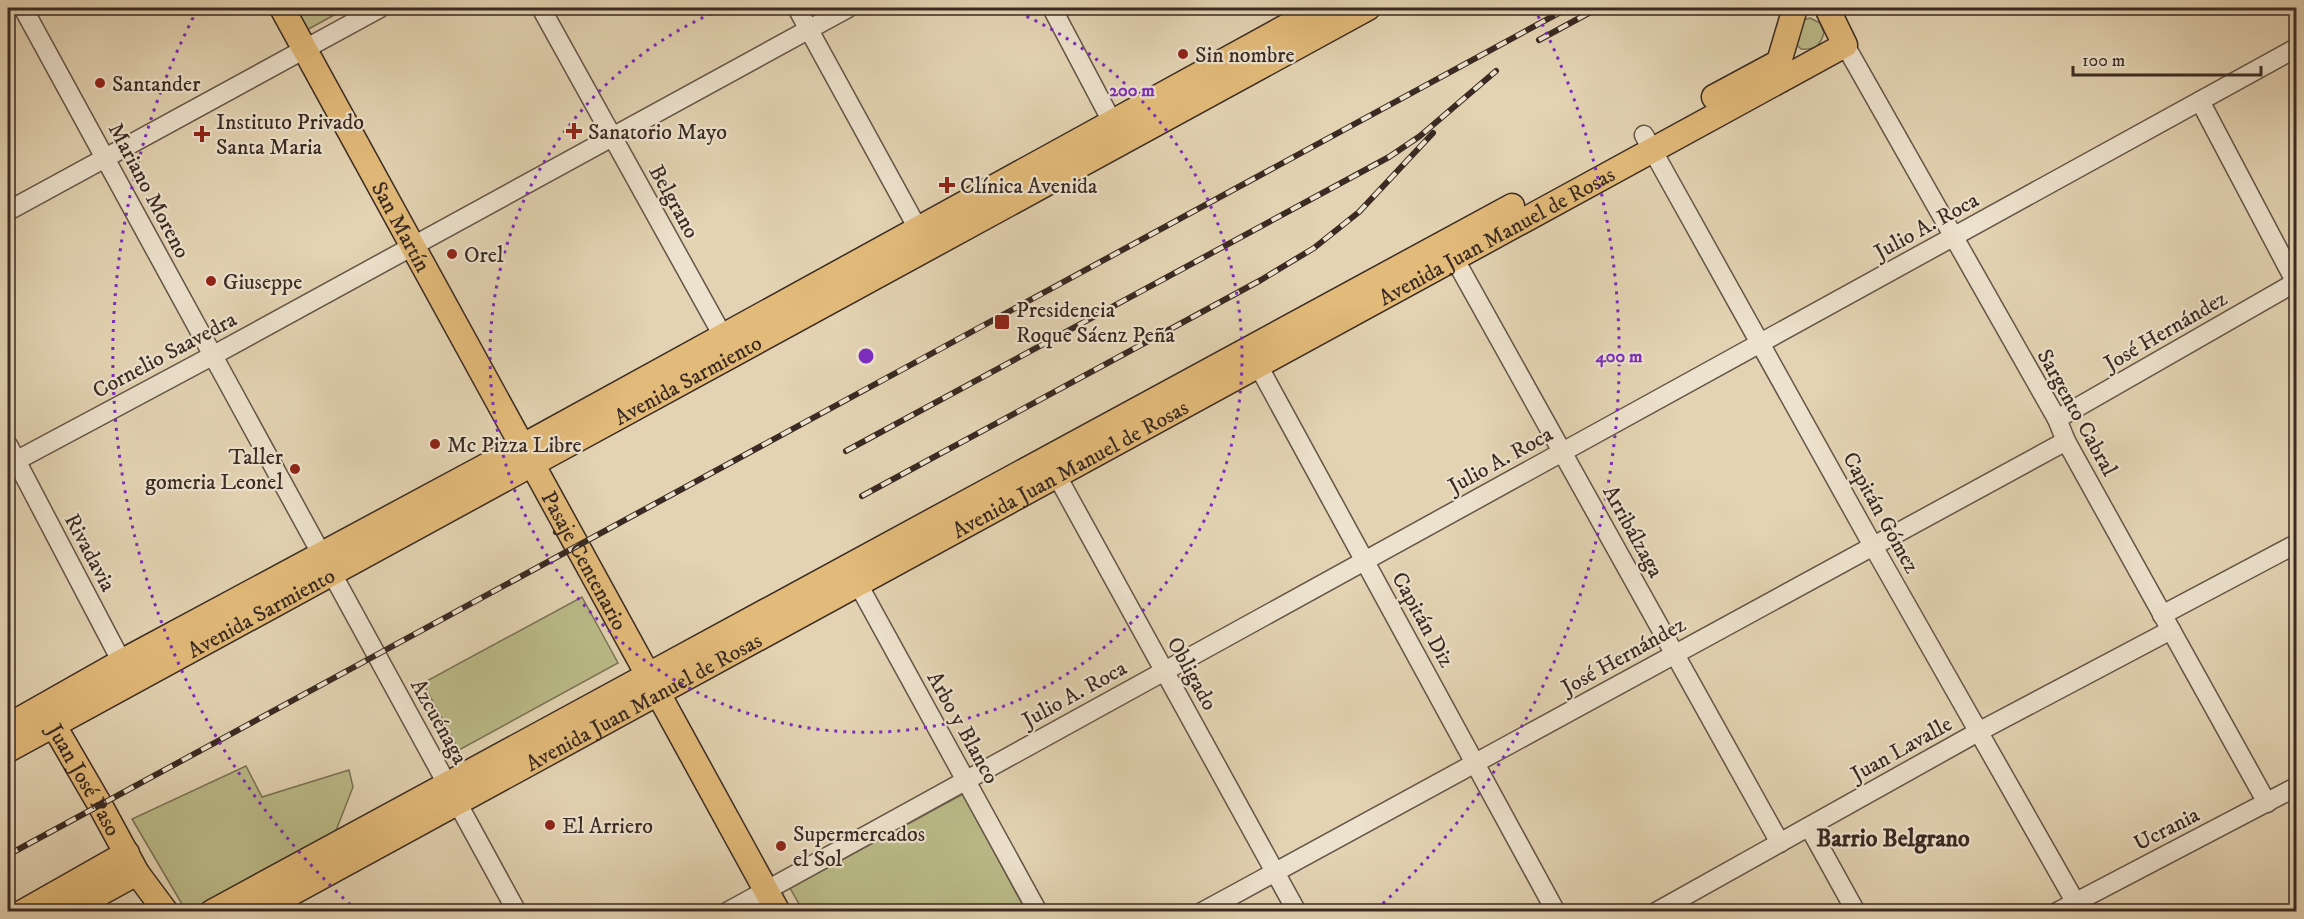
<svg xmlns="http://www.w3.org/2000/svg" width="2304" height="919" font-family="'IM FELL DW Pica',serif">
  <rect width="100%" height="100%" fill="#e3d3b2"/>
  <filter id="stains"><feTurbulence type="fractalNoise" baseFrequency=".00333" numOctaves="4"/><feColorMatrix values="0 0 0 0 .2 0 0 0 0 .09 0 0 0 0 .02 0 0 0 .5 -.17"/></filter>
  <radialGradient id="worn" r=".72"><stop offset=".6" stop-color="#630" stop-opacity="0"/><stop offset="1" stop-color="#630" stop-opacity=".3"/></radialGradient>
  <g fill="#babb88" stroke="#7a7256" stroke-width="1.5">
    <polygon points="292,8 347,8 305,31"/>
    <path d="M1810 18 1820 23 1824 33C1820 46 1815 50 1801 49L1793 41 1799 21Z"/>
    <polygon points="582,597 618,663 459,750 423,683"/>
    <polygon points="246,766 262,797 349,770 353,787 335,833 191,911 186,911 132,819"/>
    <polygon points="963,794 1026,911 803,911 790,888"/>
  </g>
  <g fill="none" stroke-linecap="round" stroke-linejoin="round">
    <defs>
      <g id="minor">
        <polyline points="23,8 517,912"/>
        <polyline points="541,8 729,347"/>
        <polyline points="797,8 923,238"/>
        <polyline points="1052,8 1118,133"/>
        <polyline points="1845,45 2057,419 2066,441 2267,803"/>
        <polyline points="2200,101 2296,283"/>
        <polyline points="1644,135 1873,546 2081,912"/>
        <polyline points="8,211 380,8"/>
        <polyline points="1448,247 1780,843"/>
        <polyline points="1253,356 1556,912"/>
        <polyline points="2057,419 2296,282"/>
        <polyline points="8,445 127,672"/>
        <polyline points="8,465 212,356 848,8"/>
        <polyline points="1051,465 1297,912"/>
        <polyline points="852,573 1038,912"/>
        <polyline points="2162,615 2296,544"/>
        <polyline points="1809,827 1856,912"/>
        <polyline points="727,912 2296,48"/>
        <polyline points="1202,912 2066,441"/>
        <polyline points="1656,912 1978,732 2171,630"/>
        <polyline points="2057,912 2296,787"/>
      </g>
      <g id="major">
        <path id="s1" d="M282 8 778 912"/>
        <polyline points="1714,97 1779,62 1795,8"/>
        <path id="s2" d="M46 712 100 805 137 873 166 912"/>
        <polyline points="8,726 121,662 523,446 1320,8"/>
        <path id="s3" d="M8 750 1368 8"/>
        <polyline points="23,912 127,853"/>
        <polyline points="66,912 137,873"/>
        <polyline points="212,912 1512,206"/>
        <path id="s4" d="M257 912 1845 45 1827 8"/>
      </g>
    </defs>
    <use href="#minor" stroke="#645447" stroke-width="21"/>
    <use href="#major" stroke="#3a2a23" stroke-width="27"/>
    <use href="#minor" stroke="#ede2cd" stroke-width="18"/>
    <use href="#major" stroke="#e2ba79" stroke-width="24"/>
    <defs>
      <g id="rail">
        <polyline points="1539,40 1598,8"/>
        <polyline points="846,451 1389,157 1420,136 1496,71"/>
        <polyline points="862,496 1261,280 1314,248 1359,212 1433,133"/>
        <polyline points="8,855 1568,8"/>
      </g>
    </defs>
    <use href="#rail" stroke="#3a2a23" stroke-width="6"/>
    <use href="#rail" stroke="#ede2cd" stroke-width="4" stroke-dasharray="11" stroke-linecap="butt"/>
  </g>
  <g fill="none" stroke="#7b2cbf" stroke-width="3" stroke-dasharray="3 6">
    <path d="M1010 9A376 376 0 1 1 722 9"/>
    <path d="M357 911A753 753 0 0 1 198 8M1534 8A753 753 0 0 1 1375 911"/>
  </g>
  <g fill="#8f2418" stroke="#ede2cd" stroke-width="2">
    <circle cx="1183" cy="54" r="6"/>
    <circle cx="100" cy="83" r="6"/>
    <path d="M571 122h6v6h6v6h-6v6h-6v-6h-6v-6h6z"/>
    <path d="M199 125h6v6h6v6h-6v6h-6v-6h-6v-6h6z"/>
    <path d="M944 176h6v6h6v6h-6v6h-6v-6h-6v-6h6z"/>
    <circle cx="452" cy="254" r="6"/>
    <circle cx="211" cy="281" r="6"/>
    <rect x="994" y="314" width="16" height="16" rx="3"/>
    <circle cx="435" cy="444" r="6"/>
    <circle cx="295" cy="469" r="6"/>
    <circle cx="550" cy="825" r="6"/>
    <circle cx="781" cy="846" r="6"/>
  </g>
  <g text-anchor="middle" stroke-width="4.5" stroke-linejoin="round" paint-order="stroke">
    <g font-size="22" fill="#3a2a23" stroke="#ede2cd" text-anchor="start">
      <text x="1195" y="62">Sin nombre</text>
      <text x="112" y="91">Santander</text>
      <text x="216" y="129">Instituto Privado<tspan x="216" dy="25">Santa Maria</tspan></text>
      <text x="588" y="139">Sanatorio Mayo</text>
      <text x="960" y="193">Clínica Avenida</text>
      <text x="464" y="262">Orel</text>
      <text x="223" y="289">Giuseppe</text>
      <text x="1016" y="317">Presidencia<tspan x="1016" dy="25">Roque Sáenz Peña</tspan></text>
      <text x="447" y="452">Mc Pizza Libre</text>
      <text x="283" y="464" text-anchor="end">Taller<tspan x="283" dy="25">gomeria Leonel</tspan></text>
      <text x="562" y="833">El Arriero</text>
      <text x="793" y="841">Supermercados<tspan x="793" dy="25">el Sol</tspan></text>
    </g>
    <g font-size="22" fill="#3a2a23" stroke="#ede2cd">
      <text transform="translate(150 190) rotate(62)" y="8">Mariano Moreno</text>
      <text transform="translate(675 201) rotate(61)" y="8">Belgrano</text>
      <text transform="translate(1926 225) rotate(-29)" y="8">Julio A. Roca</text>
      <text dy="8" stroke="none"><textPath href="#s1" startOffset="249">San Martín</textPath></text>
      <text dy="8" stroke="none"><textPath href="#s4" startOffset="1412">Avenida Juan Manuel de Rosas</textPath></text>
      <text transform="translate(2165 330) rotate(-30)" y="8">José Hernández</text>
      <text transform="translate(164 354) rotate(-28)" y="8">Cornelio Saavedra</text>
      <text dy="8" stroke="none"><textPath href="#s3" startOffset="774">Avenida Sarmiento</textPath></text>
      <text transform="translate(2078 412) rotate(61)" y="8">Sargento Cabral</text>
      <text transform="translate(1500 459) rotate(-29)" y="8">Julio A. Roca</text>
      <text dy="8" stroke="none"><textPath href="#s4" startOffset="926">Avenida Juan Manuel de Rosas</textPath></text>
      <text transform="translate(1882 512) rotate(61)" y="8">Capitán Gómez</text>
      <text transform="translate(1634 531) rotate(61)" y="8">Arribálzaga</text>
      <text transform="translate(91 552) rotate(62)" y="8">Rivadavia</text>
      <text dy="8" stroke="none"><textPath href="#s1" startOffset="630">Pasaje Centenario</textPath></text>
      <text dy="8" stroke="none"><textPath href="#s3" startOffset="288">Avenida Sarmiento</textPath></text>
      <text transform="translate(1424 619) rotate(61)" y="8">Capitán Diz</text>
      <text transform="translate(1623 655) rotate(-29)" y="8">José Hernández</text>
      <text transform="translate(1193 673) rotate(61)" y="8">Obligado</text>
      <text transform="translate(1074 693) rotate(-29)" y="8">Julio A. Roca</text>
      <text dy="8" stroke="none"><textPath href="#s4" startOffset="440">Avenida Juan Manuel de Rosas</textPath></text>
      <text transform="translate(440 721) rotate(61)" y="8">Azcuénaga</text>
      <text transform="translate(964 727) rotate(61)" y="8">Arbo y Blanco</text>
      <text transform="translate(1901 748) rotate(-29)" y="8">Juan Lavalle</text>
      <text dy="8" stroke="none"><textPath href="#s2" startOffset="78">Juan José Paso</textPath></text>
      <text transform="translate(2166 828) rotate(-27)" y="8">Ucrania</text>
    </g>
    <g font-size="24" font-weight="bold" fill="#3a2a23" stroke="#ede2cd">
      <text x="1893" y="846">Barrio Belgrano</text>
    </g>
  </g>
  <circle cx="866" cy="356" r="9" fill="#7b2cbf" stroke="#ede2cd" stroke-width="3"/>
  <g font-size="18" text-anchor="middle" font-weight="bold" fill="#7b2cbf" stroke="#ede2cd" stroke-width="4.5" stroke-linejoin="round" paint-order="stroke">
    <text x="1132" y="96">200 m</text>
    <text x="1619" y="362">400 m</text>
  </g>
  <rect width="2304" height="919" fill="none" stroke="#e3d3b2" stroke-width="30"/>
  <rect x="9" y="9" width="2286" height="901" fill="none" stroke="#3a2a23" stroke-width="3"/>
  <rect x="15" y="15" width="2274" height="889" fill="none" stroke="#3a2a23" stroke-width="1.5"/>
  <path d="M2073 66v9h188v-9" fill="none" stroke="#3a2a23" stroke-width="3"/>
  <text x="2082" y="66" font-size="18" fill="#3a2a23" stroke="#ede2cd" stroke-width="4.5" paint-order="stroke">100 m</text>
  <rect width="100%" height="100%" filter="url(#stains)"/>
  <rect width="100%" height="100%" fill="url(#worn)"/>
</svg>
